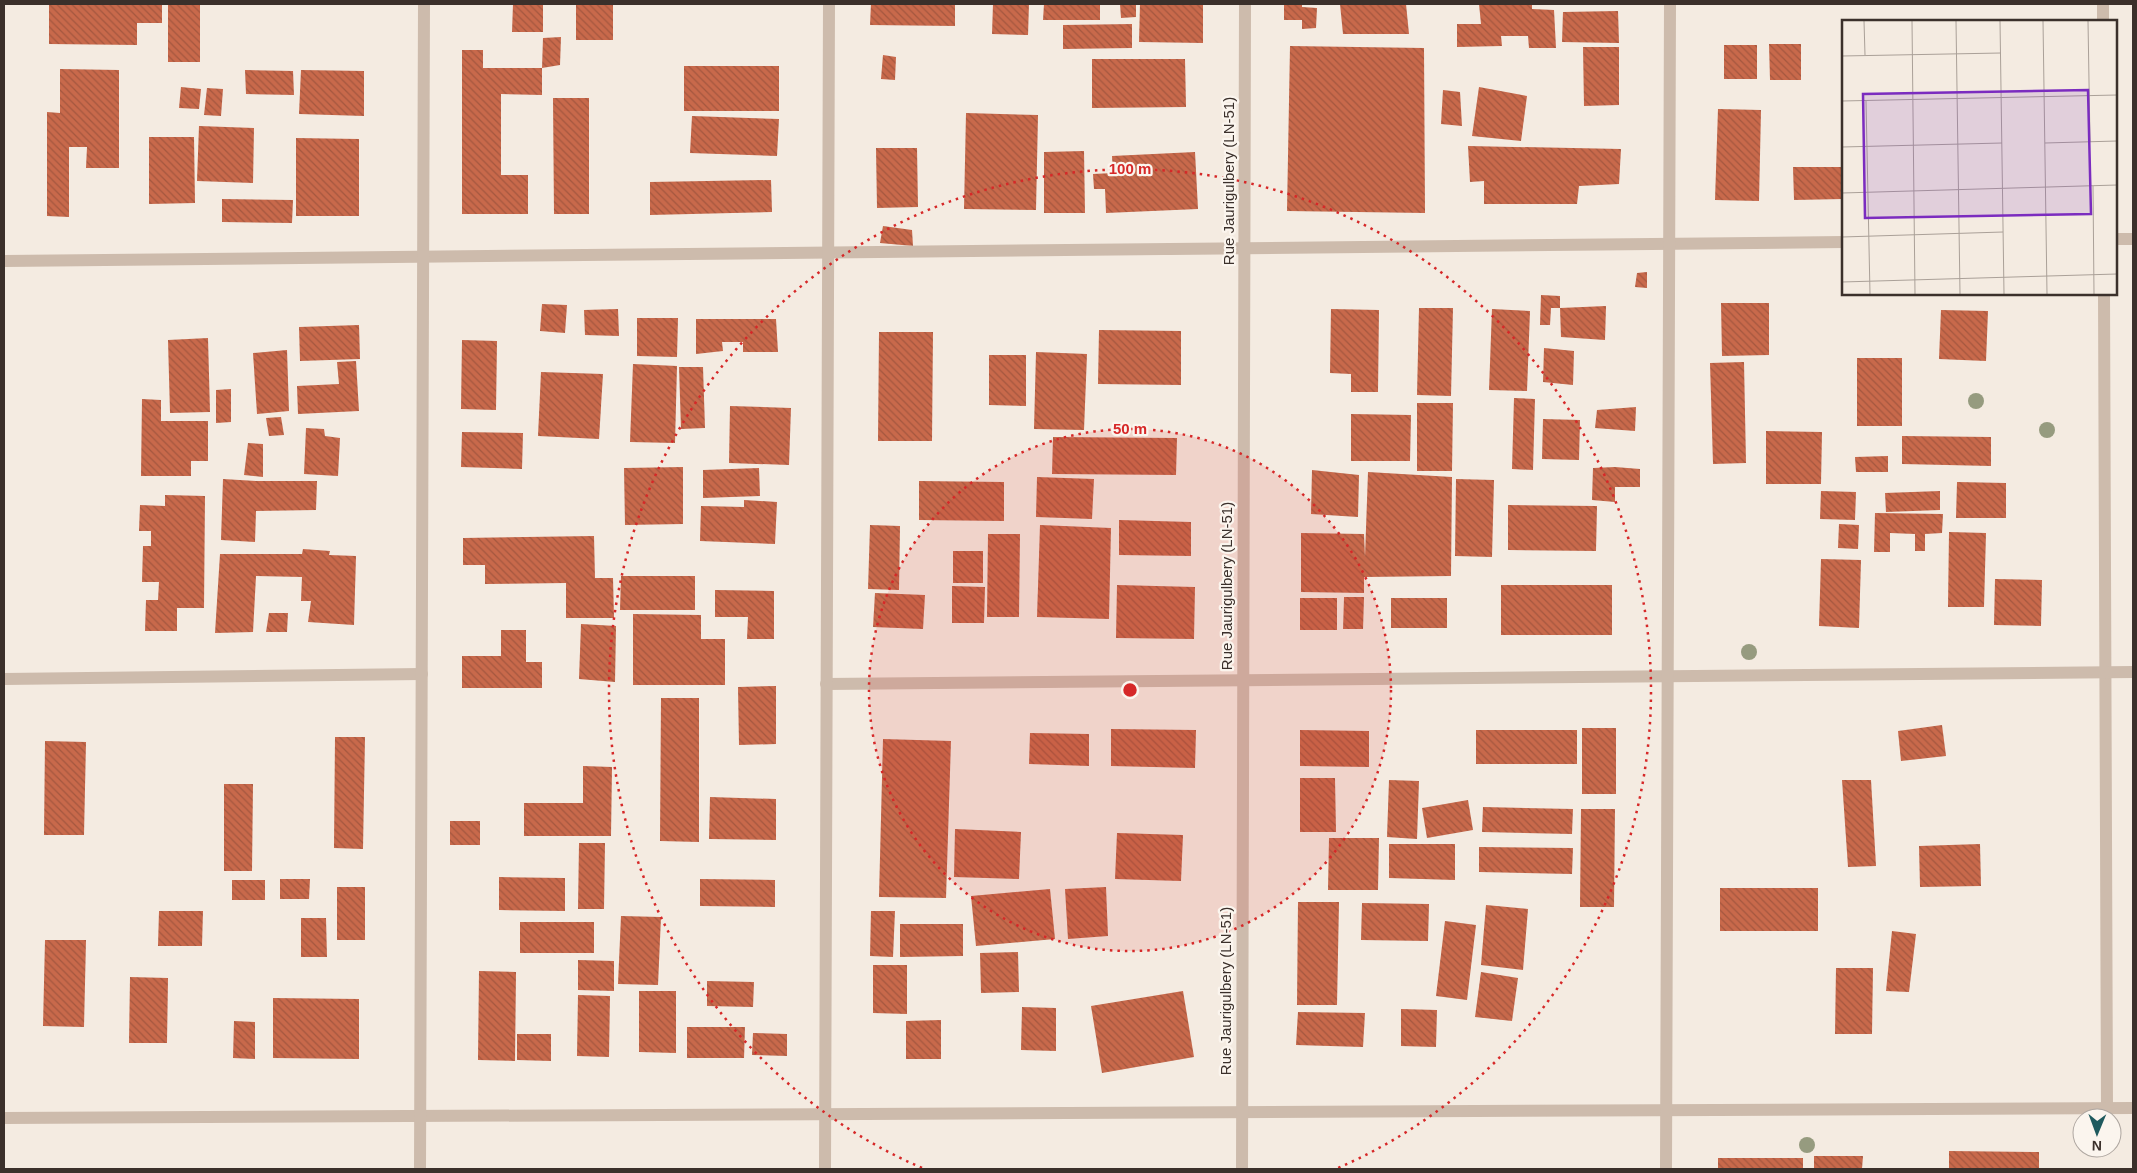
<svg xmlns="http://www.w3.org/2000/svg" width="2137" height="1173" font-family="Arial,sans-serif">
  <defs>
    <pattern id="building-back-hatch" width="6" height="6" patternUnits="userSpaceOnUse" patternTransform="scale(1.25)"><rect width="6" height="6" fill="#c8694b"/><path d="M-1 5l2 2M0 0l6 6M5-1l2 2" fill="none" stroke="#a4573f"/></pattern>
  </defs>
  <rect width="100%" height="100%" fill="#f4ebe1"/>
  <g fill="url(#building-back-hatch)">
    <polygon points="49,4 162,4 162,23 137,23 137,45 49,44"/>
    <rect x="168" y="4" width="32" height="58"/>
    <polygon points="513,4 543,4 543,32 512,32"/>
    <rect x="576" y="4" width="37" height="36"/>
    <polygon points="871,4 955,4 955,26 870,25"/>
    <polygon points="993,4 1029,4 1028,35 992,34"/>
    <polygon points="1044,4 1100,4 1100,20 1043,20"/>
    <polygon points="1120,4 1136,4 1136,17 1121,18"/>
    <polygon points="1140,4 1203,4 1203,43 1139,42"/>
    <polygon points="1284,4 1302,4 1302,7 1317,8 1316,28 1302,29 1302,20 1284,20"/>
    <polygon points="1340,4 1406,4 1409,34 1343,34"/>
    <polygon points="1479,4 1532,4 1532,9 1554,10 1556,48 1529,48 1528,36 1501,36 1502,46 1457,47 1457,24 1481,24"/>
    <polygon points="1618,11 1619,43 1562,42 1563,12"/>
    <polygon points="1132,24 1132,48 1063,49 1063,25"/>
    <polygon points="561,37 560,65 542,68 543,38"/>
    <polygon points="1769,44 1801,44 1801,80 1770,80"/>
    <rect x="1724" y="45" width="33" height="34"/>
    <polygon points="1290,46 1424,48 1425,213 1287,211"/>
    <polygon points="1583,47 1619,47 1619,105 1584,106"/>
    <polygon points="462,50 483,50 483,68 542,68 542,95 501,94 501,175 528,175 528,214 462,214"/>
    <polygon points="883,55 896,57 895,80 881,79"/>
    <polygon points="1092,59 1185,59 1186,107 1092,108"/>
    <rect x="684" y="66" width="95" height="45"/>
    <polygon points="60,69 119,70 119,168 86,168 87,147 69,147 69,217 47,216 47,112 60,113"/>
    <polygon points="245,70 293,71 294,95 246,94"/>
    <polygon points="301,70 364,71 364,116 299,114"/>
    <polygon points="181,87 201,89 199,109 179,108"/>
    <polygon points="1479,87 1527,96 1521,141 1472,136"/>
    <polygon points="207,88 223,89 221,116 204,115"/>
    <polygon points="1443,90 1460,92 1462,126 1441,124"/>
    <polygon points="553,98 589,98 589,214 554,214"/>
    <polygon points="1718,109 1761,110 1759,201 1715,200"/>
    <polygon points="966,113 1038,115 1036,210 964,209"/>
    <polygon points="692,116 779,119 777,156 690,153"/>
    <polygon points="199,126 254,128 253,183 197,181"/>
    <polygon points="149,137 194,137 195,203 149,204"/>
    <polygon points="296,138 359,139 359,216 296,216"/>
    <polygon points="1468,146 1621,149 1619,184 1579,186 1577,204 1484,204 1484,181 1470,182"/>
    <polygon points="876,148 917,148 918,207 877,208"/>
    <polygon points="1084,151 1085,213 1044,213 1044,152"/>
    <polygon points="1195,152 1198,209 1106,213 1105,189 1094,189 1093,174 1113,173 1112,156"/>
    <polygon points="1793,167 1843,167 1843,199 1794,200"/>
    <polygon points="771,180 772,212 650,215 650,182"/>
    <polygon points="222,199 293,200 292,223 222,222"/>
    <polygon points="883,226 912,230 913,246 880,243"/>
    <polygon points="1647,272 1647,288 1635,287 1637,273"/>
    <polygon points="1541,295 1560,296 1560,308 1551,308 1550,325 1540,325"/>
    <polygon points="1721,303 1769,303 1769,355 1722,356"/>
    <polygon points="542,304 567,305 565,333 540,331"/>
    <polygon points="1606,306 1605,340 1561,337 1560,308"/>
    <polygon points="1419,308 1453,308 1451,396 1417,395"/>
    <polygon points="618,309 619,336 585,335 584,310"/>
    <polygon points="1331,309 1379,310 1378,392 1351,392 1351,374 1330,373"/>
    <polygon points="1492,309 1530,311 1527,391 1489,390"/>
    <polygon points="1941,310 1988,311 1986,361 1939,359"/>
    <polygon points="637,318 678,318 677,357 637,356"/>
    <polygon points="696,319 776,319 778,352 743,352 743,342 722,342 723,351 696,354"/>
    <polygon points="359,325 360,359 300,361 299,327"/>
    <polygon points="1099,330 1181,331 1181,385 1098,384"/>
    <polygon points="879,332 933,332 932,441 878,441"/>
    <polygon points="208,338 210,412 170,413 168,340"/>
    <polygon points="462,340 497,341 496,410 461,409"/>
    <polygon points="1544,348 1574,351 1573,385 1543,382"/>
    <polygon points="287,350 289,411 257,414 253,353"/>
    <polygon points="1036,352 1087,354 1084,430 1034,429"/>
    <polygon points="989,355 1026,355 1026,406 989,405"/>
    <rect x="1857" y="358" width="45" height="68"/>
    <polygon points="356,361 359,411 298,414 297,386 339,384 337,362"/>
    <polygon points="1744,362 1746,463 1713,464 1710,363"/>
    <polygon points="633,364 677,366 675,443 630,442"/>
    <polygon points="679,367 703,367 705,428 681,429"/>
    <polygon points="541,372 603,374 599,439 538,436"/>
    <polygon points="231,389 231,422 216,423 216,390"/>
    <polygon points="1514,398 1535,399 1533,470 1512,469"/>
    <polygon points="142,399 161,400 161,421 208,421 208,461 191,461 191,476 141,476"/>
    <polygon points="1417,403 1453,403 1452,471 1417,471"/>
    <polygon points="730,406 791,408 789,465 729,463"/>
    <polygon points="1636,407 1635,431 1595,428 1597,410"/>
    <polygon points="1351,414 1411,415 1410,461 1351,461"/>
    <polygon points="281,417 284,435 269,436 266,418"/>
    <polygon points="1543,419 1580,420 1579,460 1542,459"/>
    <polygon points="306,428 324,429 325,436 340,438 338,476 304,474"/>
    <polygon points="1766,431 1822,432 1821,484 1766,484"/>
    <polygon points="462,432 523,433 522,469 461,467"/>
    <polygon points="1902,436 1991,437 1991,466 1902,464"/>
    <polygon points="1053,437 1177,438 1176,475 1052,474"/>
    <polygon points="248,443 263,444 263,477 244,475"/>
    <polygon points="1888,456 1888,472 1856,472 1855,457"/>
    <polygon points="683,467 683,524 625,525 624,468"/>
    <polygon points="1615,467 1640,469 1640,487 1615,487 1615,502 1592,500 1593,468"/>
    <polygon points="759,468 760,496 703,498 703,470"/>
    <polygon points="1312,470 1359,475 1358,517 1311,514"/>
    <polygon points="1368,472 1452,477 1451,576 1364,577 1364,593 1301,592 1301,533 1364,534 1365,557"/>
    <polygon points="1037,477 1094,479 1092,519 1036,517"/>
    <polygon points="223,479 256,481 317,481 316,510 256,511 255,542 221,540"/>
    <polygon points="1456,479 1494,480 1492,557 1455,556"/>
    <polygon points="919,481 1004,482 1004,521 919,520"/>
    <polygon points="1957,482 2006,483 2006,518 1956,518"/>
    <polygon points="1821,491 1856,492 1855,520 1820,519"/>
    <polygon points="1940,491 1940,510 1886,512 1885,493"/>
    <polygon points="165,495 205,496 204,608 177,608 177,631 145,631 146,600 158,600 159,582 142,582 143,546 151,546 151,531 139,531 140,505 165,506"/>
    <polygon points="744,500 777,502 775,544 700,541 701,506 744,507"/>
    <polygon points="1508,505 1597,506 1596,551 1508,550"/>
    <polygon points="1875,513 1943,514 1942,533 1925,534 1925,551 1915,551 1915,534 1890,533 1890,552 1874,552"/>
    <polygon points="1119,520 1191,522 1191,556 1119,555"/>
    <polygon points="1839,524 1859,525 1858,549 1838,548"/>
    <polygon points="870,525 900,526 899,590 868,589"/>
    <polygon points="1040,525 1111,528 1109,619 1037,617"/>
    <polygon points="1949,532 1986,533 1984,607 1948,607"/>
    <polygon points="988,534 1020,534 1019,617 987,617"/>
    <polygon points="594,536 595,578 613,578 614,618 566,618 566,583 485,584 485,565 463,565 463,538"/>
    <polygon points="303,549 330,551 329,555 356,556 354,625 308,622 311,601 301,601 302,577 256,576 253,632 215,633 220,554 302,554"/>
    <rect x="953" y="551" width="30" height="32"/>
    <polygon points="1821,559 1861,560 1859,628 1819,626"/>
    <polygon points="621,576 695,576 695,610 620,610"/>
    <polygon points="1995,579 2042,580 2041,626 1994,625"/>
    <polygon points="1117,585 1195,587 1194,639 1116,638"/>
    <rect x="1501" y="585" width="111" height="50"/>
    <polygon points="952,586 985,587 984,623 952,623"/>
    <polygon points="715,590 774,591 774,639 747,639 748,617 715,617"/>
    <polygon points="875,593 925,595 923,629 873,627"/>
    <polygon points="1344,597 1364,597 1363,629 1343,629"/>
    <rect x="1300" y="598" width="37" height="32"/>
    <rect x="1391" y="598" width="56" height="30"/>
    <polygon points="269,613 288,613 287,632 266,632"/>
    <polygon points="633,614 701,615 701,639 725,639 725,685 633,685"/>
    <polygon points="581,624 616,626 615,682 579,679"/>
    <polygon points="501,630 526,630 526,662 542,662 542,688 462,688 462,656 501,656"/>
    <polygon points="776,686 776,744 739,745 738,687"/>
    <polygon points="661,698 699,698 699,842 660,841"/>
    <polygon points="1942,725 1946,756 1901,761 1898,731"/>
    <rect x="1582" y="728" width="34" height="66"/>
    <polygon points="1111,729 1196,730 1195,768 1111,766"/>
    <polygon points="1300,730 1369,731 1369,767 1300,766"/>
    <rect x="1476" y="730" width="101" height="34"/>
    <polygon points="1030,733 1089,734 1089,766 1029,764"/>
    <polygon points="335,737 365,737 363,849 334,848"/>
    <polygon points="883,739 951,741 946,898 879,897"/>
    <polygon points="45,741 86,742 84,835 44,835"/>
    <polygon points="583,766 612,767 611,836 524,836 524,803 583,803"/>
    <polygon points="1300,778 1335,778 1336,832 1300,832"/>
    <polygon points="1389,780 1419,781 1417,839 1387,837"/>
    <polygon points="1842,780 1871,780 1876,866 1848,867"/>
    <polygon points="224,784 253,784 252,871 224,871"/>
    <polygon points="710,797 776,799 776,840 709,839"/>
    <polygon points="1468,800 1473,830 1427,838 1422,808"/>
    <polygon points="1483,807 1573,809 1572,834 1482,832"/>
    <polygon points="1581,809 1615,809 1614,907 1580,907"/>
    <rect x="450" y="821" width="30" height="24"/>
    <polygon points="955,829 1021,832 1019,879 954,877"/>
    <polygon points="1117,833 1183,835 1181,881 1115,879"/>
    <polygon points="1329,838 1379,838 1378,890 1328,890"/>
    <polygon points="579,843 605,843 604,909 578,909"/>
    <polygon points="1389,844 1455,844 1455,880 1389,878"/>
    <polygon points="1980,844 1981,886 1920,887 1919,846"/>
    <polygon points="1479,847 1573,848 1572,874 1479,872"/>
    <polygon points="499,877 565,878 565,911 499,910"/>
    <polygon points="280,879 310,879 309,899 280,899"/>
    <polygon points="700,879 775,880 775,907 700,906"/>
    <rect x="232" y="880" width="33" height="20"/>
    <rect x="337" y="887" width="28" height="53"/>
    <polygon points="1106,887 1108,936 1068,939 1065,889"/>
    <rect x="1720" y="888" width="98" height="43"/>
    <polygon points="1050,889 1055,939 976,946 971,896"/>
    <polygon points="1298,902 1339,902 1337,1005 1297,1005"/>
    <polygon points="1362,903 1429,904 1428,941 1361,940"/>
    <polygon points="1486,905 1528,909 1523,970 1481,965"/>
    <polygon points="159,911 203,911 202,946 158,946"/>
    <polygon points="871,911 895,911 893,957 870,956"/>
    <polygon points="621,916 661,917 658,985 618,984"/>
    <polygon points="301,918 326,918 327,957 301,957"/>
    <polygon points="1445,921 1476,925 1467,1000 1436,996"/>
    <rect x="520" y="922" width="74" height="31"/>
    <polygon points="900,924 963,924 963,956 900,957"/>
    <polygon points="1892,931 1916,934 1909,992 1886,991"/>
    <polygon points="45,940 86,940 84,1027 43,1026"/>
    <polygon points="1018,952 1019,992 981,993 980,953"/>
    <polygon points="578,960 614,961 614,991 578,990"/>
    <polygon points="873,965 907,965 907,1014 873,1013"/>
    <polygon points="1836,968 1873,968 1872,1034 1835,1034"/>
    <polygon points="479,971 516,972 515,1061 478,1060"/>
    <polygon points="1481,972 1518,978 1512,1021 1475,1017"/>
    <polygon points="130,977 168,978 167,1043 129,1043"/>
    <polygon points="707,981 754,982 753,1007 707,1006"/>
    <polygon points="639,991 676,991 676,1053 639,1052"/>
    <polygon points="1183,991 1194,1057 1102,1073 1091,1006"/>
    <polygon points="578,995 610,996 609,1057 577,1056"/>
    <polygon points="273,998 359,999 359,1059 273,1058"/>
    <polygon points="1022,1007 1056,1008 1056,1051 1021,1050"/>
    <polygon points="1401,1009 1437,1010 1436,1047 1401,1046"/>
    <polygon points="1298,1012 1365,1013 1363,1047 1296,1045"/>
    <polygon points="941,1020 941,1059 906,1059 906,1021"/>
    <polygon points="234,1021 255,1022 255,1059 233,1058"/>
    <polygon points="687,1027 745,1027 744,1058 687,1058"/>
    <polygon points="753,1033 787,1034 787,1056 752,1055"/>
    <polygon points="517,1034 551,1034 551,1061 517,1060"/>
    <polygon points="1949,1151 2039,1152 2039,1169 1949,1169"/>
    <polygon points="1814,1156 1863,1156 1862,1169 1814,1169"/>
    <rect x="1718" y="1158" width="85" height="11"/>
  </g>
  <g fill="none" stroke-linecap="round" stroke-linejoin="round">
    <g stroke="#cdbbac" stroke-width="12">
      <polyline points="2103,4 2103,21"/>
      <polyline points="2116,239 2133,239"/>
      <polyline points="4,261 1843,242"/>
      <polyline points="2104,294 2107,1108"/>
      <polyline points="4,679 422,674"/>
      <polyline points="826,684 2133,672"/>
      <polyline points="4,1118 2133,1108"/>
      <polyline points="420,1169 424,4"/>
      <polyline points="1242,1169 1245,4"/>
      <polyline points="1666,1169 1670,4"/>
    </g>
    <polyline stroke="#cdbbac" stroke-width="12" points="825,1169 829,4"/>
  </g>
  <g fill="#969b7f">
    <circle cx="1976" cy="401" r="8"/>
    <circle cx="2047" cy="430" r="8"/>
    <circle cx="1749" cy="652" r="8"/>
    <circle cx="1807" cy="1145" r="8"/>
  </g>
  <circle cx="1130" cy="690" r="261" fill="#d62828" fill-opacity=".12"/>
  <g fill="none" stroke="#d62828" stroke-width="2.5" stroke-dasharray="2.5 5">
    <circle cx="1130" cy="690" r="261"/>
    <path d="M922 1168A521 521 0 1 1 1338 1168"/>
  </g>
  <g text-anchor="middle" stroke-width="4.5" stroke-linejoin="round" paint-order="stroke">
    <g font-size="15" fill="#3b302b" stroke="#fbf5ee">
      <text transform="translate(1229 181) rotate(-90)" y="5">Rue Jaurigulbery (LN-51)</text>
      <text transform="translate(1227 586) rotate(-90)" y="5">Rue Jaurigulbery (LN-51)</text>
      <text transform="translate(1226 991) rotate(-90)" y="5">Rue Jaurigulbery (LN-51)</text>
    </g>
  </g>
  <g transform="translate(1842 20)">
    <rect width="275" height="275" fill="#f4ebe1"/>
    <path fill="none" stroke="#aaa098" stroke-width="1" d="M22 1 23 35M70 1 73 274M114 1 118 274M158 1 162 274M201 1 205 274M246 1 248 122M0 36 159 33M0 81 275 75M24 81 28 274M203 123 275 121M0 127 160 123M251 166 252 274M0 173 275 165M0 217 161 212M0 262 275 254"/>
    <path fill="#7b2cbf" fill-opacity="0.15" stroke="#7b2cbf" stroke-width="2.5" d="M246 70 249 194 23 198 21 74Z"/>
    <rect width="275" height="275" fill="none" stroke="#3b302b" stroke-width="2.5"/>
  </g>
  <circle cx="1130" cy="690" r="8" fill="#d62828" stroke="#fbf5ee" stroke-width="2.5"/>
  <g font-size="15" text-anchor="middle" font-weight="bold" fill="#d62828" stroke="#fbf5ee" stroke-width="4.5" stroke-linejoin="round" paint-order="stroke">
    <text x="1130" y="174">100 m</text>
    <text x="1130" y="434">50 m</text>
  </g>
  <rect width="2137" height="1173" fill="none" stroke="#3b302b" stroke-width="10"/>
  <g transform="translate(2097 1133) rotate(181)"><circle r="24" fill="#fbf5ee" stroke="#aea6a0"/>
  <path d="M0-4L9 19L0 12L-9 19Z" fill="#1f5a5e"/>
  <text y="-8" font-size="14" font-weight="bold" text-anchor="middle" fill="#3b302b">N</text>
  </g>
</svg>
